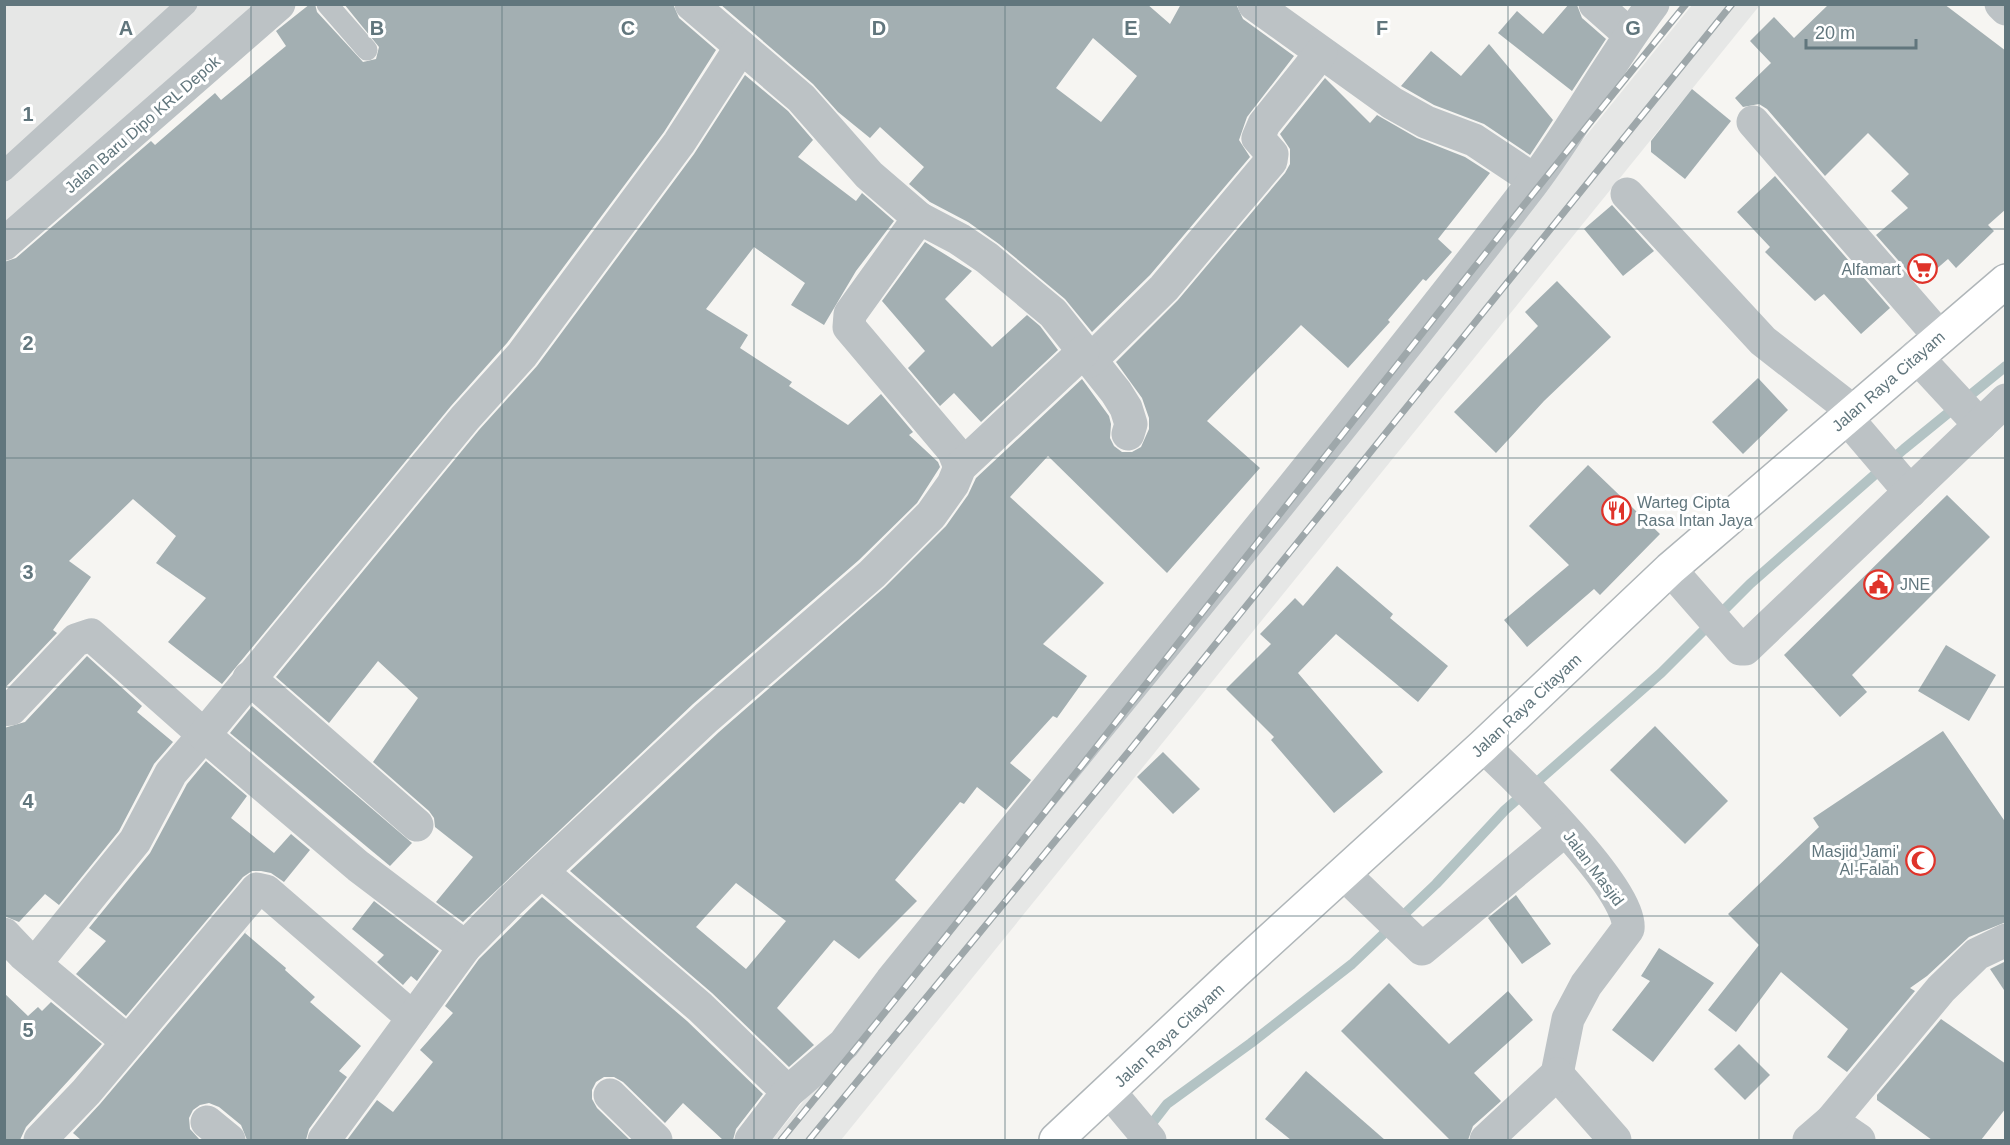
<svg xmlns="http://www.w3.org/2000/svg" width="2010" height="1145" font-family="Helvetica,sans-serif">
  <rect width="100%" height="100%" fill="#f6f5f2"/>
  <g fill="#e6e7e6">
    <polygon points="5,5 256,5 5,231"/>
    <polygon points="1692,5 1760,5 841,1140 772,1140"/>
  </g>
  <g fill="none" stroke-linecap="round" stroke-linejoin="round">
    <polyline stroke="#b3c3c4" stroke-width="10" points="1146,1131 1167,1104 1251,1043 1352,964 1436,884 1505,810 1661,673 1750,584 1904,449 2006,366"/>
  </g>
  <g fill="#a3afb2" fill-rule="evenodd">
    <polygon points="310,4 315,4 317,12 363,62 376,59 379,47 344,4 673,4 679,18 716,50 664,132 507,343 451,406 222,684 168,642 206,598 156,563 176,536 133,499 69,561 91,577 53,630 57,633 4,689 4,262 16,258 151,141 155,145 215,93 221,100 286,46 276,31"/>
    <path d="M720 4H1147L1170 24 1181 4H1236L1243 19 1294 56 1247 117 1239 140 1250 157 1150 275 1092 332 1065 299 999 244 968 222 930 202 909 184 924 167 880 127 870 138 838 112 813 84ZM1093 38 1137 76 1101 122 1056 88Z"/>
    <polygon points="1569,4 1577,5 1582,18 1606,39 1572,91 1498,33 1517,11 1543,34"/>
    <polygon points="1829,4 1944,4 2006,51 2006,209 1988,225 1994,231 1956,268 1948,259 1919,284 1876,235 1908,208 1891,191 1909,174 1868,133 1825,176 1767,109 1759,104 1743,107 1735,98 1771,63 1750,41 1774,17 1794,38"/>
    <polygon points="1489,44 1553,120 1530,155 1484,124 1434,105 1401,86 1431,51 1461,76"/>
    <polygon points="745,75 788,111 813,140 798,157 856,201 862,193 894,221 856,271 824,325 791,305 805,283 754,247 706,309 748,335 740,348 792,382 789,386 848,425 881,394 913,432 909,435 938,462 940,467 917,503 859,560 693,704 463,922 436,902 473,857 435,827 434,818 429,811 373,762 418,698 378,661 329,723 276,677 479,430 537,366 694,154"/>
    <path d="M1325 78 1370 123 1377 115 1417 138 1465 157 1490 173 1438 239 1452 252 1426 281 1423 279 1388 320 1390 322 1348 368 1301 325 1207 421 1260 468 1167 573 1048 456 1010 497 1104 583 1043 644 1087 676 1057 718 1053 716 1010 763 1031 780 1006 810 977 787 964 804 960 802 895 880 917 901 859 959 834 940 777 1008 814 1045 789 1067 712 993 570 871 719 732 885 587 946 526 968 495 976 478 1082 379 1109 416 1111 424 1110 438 1114 446 1122 452H1132L1141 447 1149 429V418L1142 398 1116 362 1178 300 1285 173 1290 164V149L1280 134ZM736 883 786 921 746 969 696 927Z"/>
    <polygon points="1692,89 1731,121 1685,179 1651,152 1651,141"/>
    <polygon points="1775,176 1890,308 1861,334 1824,294 1815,301 1765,252 1770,247 1737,212"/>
    <polygon points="1612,205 1654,251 1623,276 1584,229"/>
    <polygon points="925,242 972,271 945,299 992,347 1027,315 1040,326 1058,350 981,422 954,393 940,406 908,368 925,351 882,301"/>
    <polygon points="1557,281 1611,337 1544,401 1496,453 1454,412 1538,326 1525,312"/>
    <polygon points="1758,378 1788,410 1743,454 1712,422"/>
    <polygon points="1588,465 1660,534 1600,595 1594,589 1527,647 1504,620 1569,565 1529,526"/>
    <polygon points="1947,495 1990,537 1852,675 1867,692 1840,717 1784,655"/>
    <polygon points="1337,566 1393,614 1390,618 1448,666 1418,702 1336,634 1298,673 1383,772 1334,813 1271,740 1274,737 1226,689 1271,644 1260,634 1295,598 1303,606"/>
    <polygon points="1946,645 1996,675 1969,721 1918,691"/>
    <polygon points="87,656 142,706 137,712 173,742 154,764 119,831 59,905 45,894 19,922 4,916 4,728 25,722"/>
    <polygon points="252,706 412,843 390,866 230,733"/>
    <polygon points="1655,726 1728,801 1685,844 1610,770"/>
    <polygon points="1943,731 2006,823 2006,922 1969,937 1927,976 1910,988 1915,991 1847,1072 1827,1057 1848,1029 1781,972 1736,1032 1708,1010 1759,945 1728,914 1819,827 1813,818"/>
    <polygon points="1163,752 1200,789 1173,814 1137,777"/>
    <polygon points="206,761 247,796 231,818 274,853 291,834 310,850 284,882 271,873 261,871 252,871 243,877 126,1016 76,974 106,941 89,928 150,853 187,784"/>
    <polygon points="1516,895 1551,944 1522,964 1488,918"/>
    <polygon points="542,897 687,1021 763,1094 736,1129 733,1140 723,1140 683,1103 665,1123 623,1082 614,1077 604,1077 596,1082 592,1090 592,1099 597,1108 630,1140 347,1140 377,1100 393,1112 433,1062 420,1050 453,1013 445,1006 479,959"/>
    <polygon points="374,901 439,951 417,981 411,976 403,985 377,962 384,955 352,929"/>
    <polygon points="249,928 245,933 286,968 285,970 315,997 310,1002 361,1046 339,1071 347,1077 309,1129 306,1140 247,1140 241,1125 219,1107 209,1103 200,1105 193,1110 189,1118 190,1129 200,1140 81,1140 73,1133 100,1104"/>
    <polygon points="1659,948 1714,983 1653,1062 1612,1030 1650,981 1641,976"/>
    <polygon points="2006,961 2006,993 1990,969"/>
    <polygon points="1389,983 1449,1044 1508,991 1533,1020 1474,1073 1501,1101 1473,1126 1468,1140 1450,1140 1341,1031"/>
    <polygon points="4,993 28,1016 38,1007 42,1011 51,1002 102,1044 26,1127 20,1140 4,1140"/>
    <polygon points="1941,1019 2006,1064 2006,1108 1981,1140 1932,1140 1877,1100 1877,1095"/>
    <polygon points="1739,1044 1770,1075 1745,1100 1714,1069"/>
    <polygon points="1306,1071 1385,1140 1291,1140 1265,1119"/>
  </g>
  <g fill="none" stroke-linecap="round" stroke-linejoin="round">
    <defs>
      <polyline id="primary" points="1056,1140 1234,973 1483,746 1670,569 2006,281"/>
    </defs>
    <use href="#primary" stroke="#b0b6b9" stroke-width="36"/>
    <g stroke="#bcc2c5" stroke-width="21">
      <polyline points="327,4 367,50"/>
      <polyline points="4,171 187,4"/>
    </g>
    <g stroke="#bcc2c5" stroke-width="33">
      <polyline points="691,4 801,98 869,175 919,218 959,239 987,258 1053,313 1116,392 1126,408 1131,424 1128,434"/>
      <polyline points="1254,4 1392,103 1426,122 1474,140 1534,180"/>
      <polyline points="1595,4 1630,35"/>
      <polyline points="2001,4 2006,9"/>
      <polyline points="1753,122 1940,337"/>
      <polyline points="1627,194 1763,341 1853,411"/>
      <polyline points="919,218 850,314 849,327 953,450 960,467"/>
      <polyline points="4,244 279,4"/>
      <polyline points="1916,356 1980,425"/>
      <polyline points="1090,361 1164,288 1271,161 1272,154 1258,138 1264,124 1321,53"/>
      <polyline points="1846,417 1910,492"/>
      <polyline points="1670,569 1740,649 1745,649 2006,400"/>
      <polyline points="249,678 417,825"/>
      <polyline points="4,710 11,709 76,640 91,635 204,735 171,773 135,841 35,964"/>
      <path d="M1483 746C1514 775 1634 891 1628 929L1586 985 1568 1019 1557 1074"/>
      <polyline points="542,872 700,1007 788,1092"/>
      <polyline points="1344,874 1422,949 1565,830"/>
      <polyline points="4,934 23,954 128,1042"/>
      <polyline points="465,947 358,866 204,735 465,418 522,355 679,143 741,47"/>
      <polyline points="1557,1074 1615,1140"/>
      <polyline points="1109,1091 1150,1140"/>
      <polyline points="610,1095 656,1140"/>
      <polyline points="1831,1121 1859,1140"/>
      <polyline points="207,1122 229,1140"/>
      <polyline points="40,1140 86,1092 257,889 266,891 413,1018"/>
      <polyline points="324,1140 465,947 510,901 706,718 872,574 931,515 953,484 960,467 1083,352"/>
      <path d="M751 1140 788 1092 844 1044 891 981C1105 717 1323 455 1531 185 1575 127 1609 62 1653 4"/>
      <polyline points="1486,1140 1557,1074"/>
      <polyline points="1809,1140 1831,1121 1941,989 1977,954 2006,940"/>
    </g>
    <use href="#primary" stroke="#fff" stroke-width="33"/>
    <defs>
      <g id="rail">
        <path d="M781 1140C1088 766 1380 379 1686 4"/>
        <polyline points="809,1140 1130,750 1732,4"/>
      </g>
    </defs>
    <use href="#rail" stroke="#9ea7aa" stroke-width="7"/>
    <use href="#rail" stroke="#fff" stroke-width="4.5" stroke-dasharray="14" stroke-linecap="butt"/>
  </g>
  <path fill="none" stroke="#61767d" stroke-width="1.5" stroke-opacity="0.55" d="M251 4V1140M502 4V1140M754 4V1140M1005 4V1140M1256 4V1140M1508 4V1140M1759 4V1140M4 229H2006M4 458H2006M4 687H2006M4 916H2006"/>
  <defs>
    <symbol id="supermarket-ring" viewBox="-11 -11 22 22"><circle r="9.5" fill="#fff" stroke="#df332a" stroke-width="1.5"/><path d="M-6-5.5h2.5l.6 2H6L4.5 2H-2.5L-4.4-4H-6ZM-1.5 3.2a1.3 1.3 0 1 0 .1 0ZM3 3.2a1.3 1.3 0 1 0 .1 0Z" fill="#df332a"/></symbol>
    <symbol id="restaurant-ring" viewBox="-11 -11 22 22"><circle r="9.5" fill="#fff" stroke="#df332a" stroke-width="1.5"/><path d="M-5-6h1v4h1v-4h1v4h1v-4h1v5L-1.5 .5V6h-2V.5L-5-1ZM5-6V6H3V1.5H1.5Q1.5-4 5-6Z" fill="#df332a"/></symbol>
    <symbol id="civic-ring" viewBox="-11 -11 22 22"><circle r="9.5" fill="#fff" stroke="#df332a" stroke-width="1.5"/><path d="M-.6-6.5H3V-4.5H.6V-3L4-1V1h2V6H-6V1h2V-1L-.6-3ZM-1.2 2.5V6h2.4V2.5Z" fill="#df332a"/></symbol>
    <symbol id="mosque-ring" viewBox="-11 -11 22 22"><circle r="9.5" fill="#fff" stroke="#df332a" stroke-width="1.5"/><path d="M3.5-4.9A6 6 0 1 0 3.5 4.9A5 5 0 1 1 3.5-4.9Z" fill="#df332a"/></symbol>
  </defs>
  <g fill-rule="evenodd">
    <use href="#supermarket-ring" x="1906" y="252" width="33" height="33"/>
    <use href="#restaurant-ring" x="1600" y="494" width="33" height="33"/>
    <use href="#civic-ring" x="1862" y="568" width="33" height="33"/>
    <use href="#mosque-ring" x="1904" y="844" width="33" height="33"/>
  </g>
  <g text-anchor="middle" stroke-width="6" stroke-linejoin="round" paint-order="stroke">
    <g font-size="16" fill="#61767d" stroke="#fff">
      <text transform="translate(142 124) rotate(-41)" y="6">Jalan Baru Dipo KRL Depok</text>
      <text transform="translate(1888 381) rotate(-41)" y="6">Jalan Raya Citayam</text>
      <text transform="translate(1526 705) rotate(-43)" y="6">Jalan Raya Citayam</text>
      <text transform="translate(1594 868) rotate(53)" y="6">Jalan Masjid</text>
      <text transform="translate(1169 1035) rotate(-43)" y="6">Jalan Raya Citayam</text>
    </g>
    <g font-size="16" fill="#61767d" stroke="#fff" text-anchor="end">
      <text x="1901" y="275">Alfamart</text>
      <text x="1637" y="508" text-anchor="start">Warteg Cipta<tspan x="1637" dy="18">Rasa Intan Jaya</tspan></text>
      <text x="1900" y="590" text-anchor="start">JNE</text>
      <text x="1899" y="857">Masjid Jami'<tspan x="1899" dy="18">Al-Falah</tspan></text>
    </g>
  </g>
  <g font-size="20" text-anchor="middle" font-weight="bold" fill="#61767d" stroke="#fff" stroke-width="6" stroke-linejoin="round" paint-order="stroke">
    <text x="126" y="35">A</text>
    <text x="377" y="35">B</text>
    <text x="628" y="35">C</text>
    <text x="879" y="35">D</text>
    <text x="1131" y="35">E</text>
    <text x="1382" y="35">F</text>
    <text x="1633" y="35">G</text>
    <text x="28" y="121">1</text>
    <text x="28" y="350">2</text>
    <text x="28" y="579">3</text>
    <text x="28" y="808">4</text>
    <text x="28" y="1037">5</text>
  </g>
  <rect width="2010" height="1145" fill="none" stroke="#61767d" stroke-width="12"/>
  <path d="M1806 39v9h110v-9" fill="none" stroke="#61767d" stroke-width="3"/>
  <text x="1815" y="39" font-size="18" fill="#61767d" stroke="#ffffff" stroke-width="4.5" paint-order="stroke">20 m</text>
</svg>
